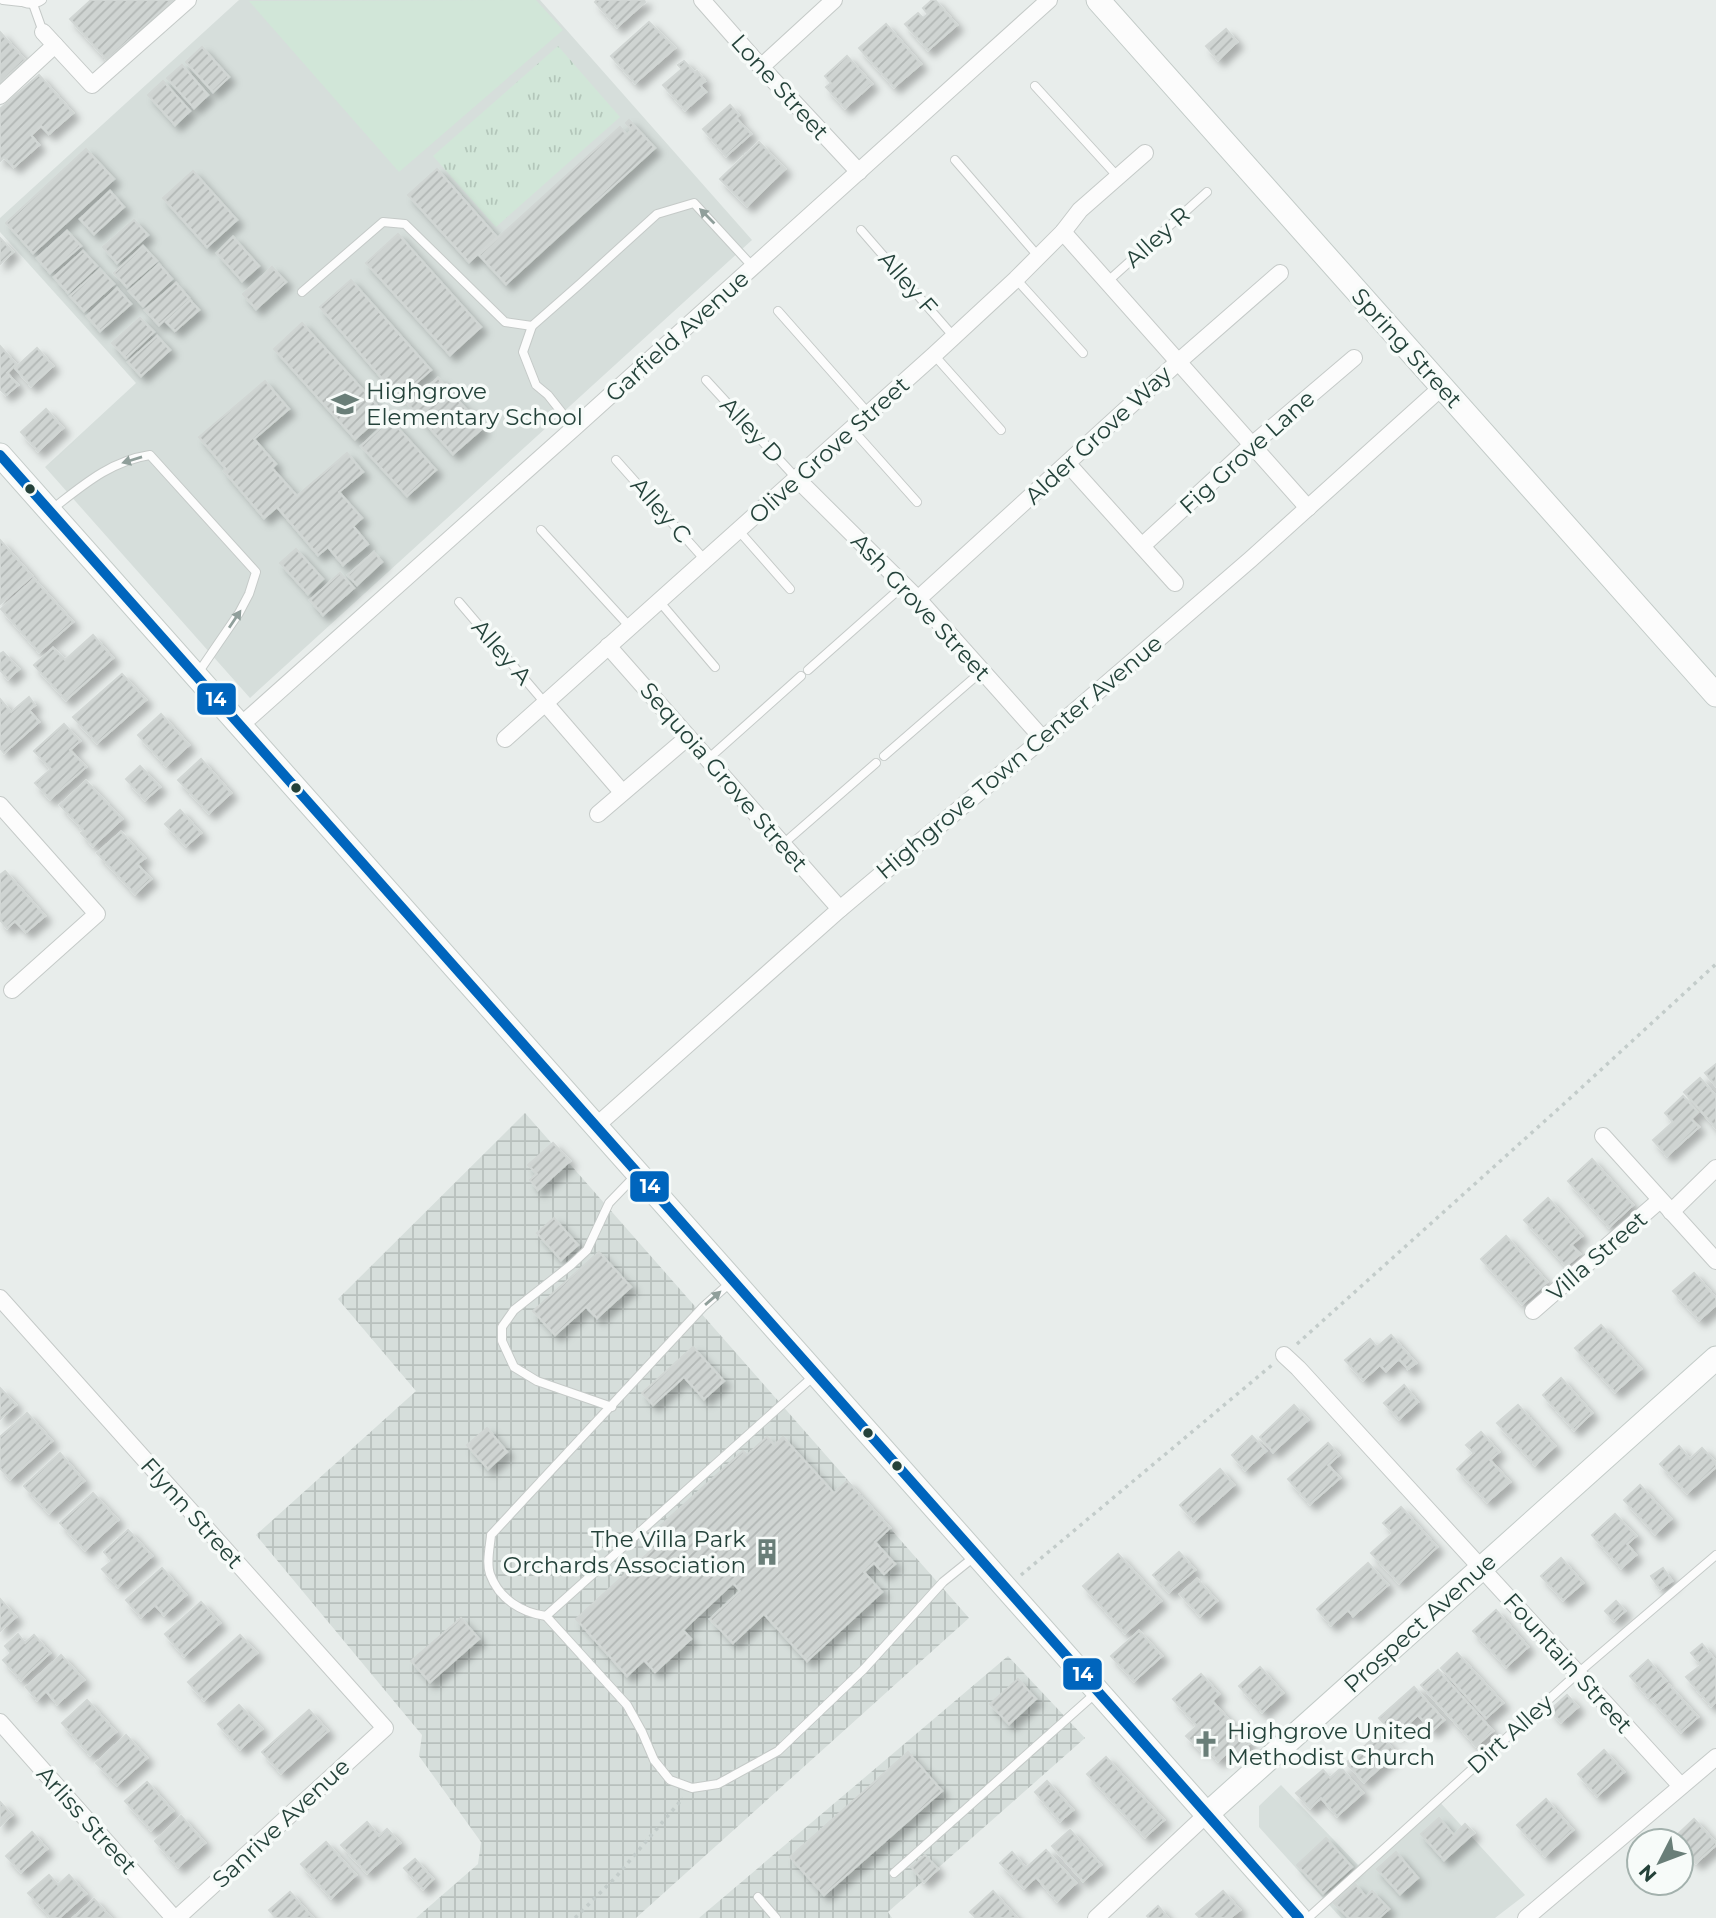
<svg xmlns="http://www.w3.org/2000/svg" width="1716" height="1918" font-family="Montserrat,sans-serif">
  <defs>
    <pattern id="industrial-grid" width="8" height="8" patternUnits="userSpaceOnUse" patternTransform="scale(1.75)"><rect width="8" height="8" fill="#d6dedb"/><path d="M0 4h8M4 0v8" fill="none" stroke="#b8c0bd"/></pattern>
    <pattern id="park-tufts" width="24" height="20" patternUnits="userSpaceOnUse" patternTransform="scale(1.75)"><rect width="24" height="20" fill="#d1e6d8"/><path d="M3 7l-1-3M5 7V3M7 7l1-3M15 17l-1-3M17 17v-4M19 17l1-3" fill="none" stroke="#b3c6ba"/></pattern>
    <pattern id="building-hatch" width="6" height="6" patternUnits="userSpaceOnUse" patternTransform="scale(1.75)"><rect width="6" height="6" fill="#cfd4d2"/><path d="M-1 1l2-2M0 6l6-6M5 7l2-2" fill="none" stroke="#b2b7b5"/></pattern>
    <filter id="shadow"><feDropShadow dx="6" dy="6" stdDeviation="3.5" flood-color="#0004"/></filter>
  </defs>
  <rect width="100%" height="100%" fill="#e8edeb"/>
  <g fill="#d6dedb">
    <polygon points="239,0 540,0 752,240 250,698 45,467 136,383 0,232 0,218"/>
    <polygon points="1281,1785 1358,1865 1436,1798 1525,1895 1495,1918 1341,1918 1259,1827 1259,1806"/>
  </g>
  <g fill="url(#industrial-grid)">
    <polygon points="525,1113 969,1618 636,1918 416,1918 478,1864 481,1842 419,1756 422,1735 256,1535 416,1391 338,1299"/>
    <polygon points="1008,1656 1085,1738 888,1912 892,1918 699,1918"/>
  </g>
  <polygon fill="#d1e6d8" points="536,0 563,30 399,172 249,1"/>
  <polygon fill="url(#park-tufts)" points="558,46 620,117 496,227 433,156"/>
  <g fill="url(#building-hatch)" stroke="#d1d6d4" stroke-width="2" filter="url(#shadow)">
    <polygon points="91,0 173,0 107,60 70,19"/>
    <polygon points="597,0 644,0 645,2 617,27 595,2"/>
    <polygon points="932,0 935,0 957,25 928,50 905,24 918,13 923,18 928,14 923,8"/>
    <polygon points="649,22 675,48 635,83 611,56"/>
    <polygon points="886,24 921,64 894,87 859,48"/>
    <polygon points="1226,29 1237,42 1218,60 1206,46"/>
    <polygon points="0,32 25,60 0,83"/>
    <polygon points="202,47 229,77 213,92 186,62"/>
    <polygon points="847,56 872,84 845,108 826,87 831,83 825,76"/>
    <polygon points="684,61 695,73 697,71 705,81 700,85 706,92 685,110 663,85 682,69 678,65"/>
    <polygon points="182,65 208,95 194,108 167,78"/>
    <polygon points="39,75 73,113 49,134 41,126 31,135 39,145 14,167 4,157 0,161 0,109"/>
    <polygon points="163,81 190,111 175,125 148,95"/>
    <polygon points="730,105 739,115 736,118 751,134 726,156 703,129"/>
    <polygon points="629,120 655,148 506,284 479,255 620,127 627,135 632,130 626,123"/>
    <polygon points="759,142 785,169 747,206 720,179"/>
    <polygon points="86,149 114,179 33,253 6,223"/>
    <polygon points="437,169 497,237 469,262 408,195"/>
    <polygon points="193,171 237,220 207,247 163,198"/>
    <polygon points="110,191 124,207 94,234 80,219"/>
    <polygon points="134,220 148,235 117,263 103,247"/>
    <polygon points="67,231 81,246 50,273 37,258"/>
    <polygon points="398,234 481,327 450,355 366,263"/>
    <polygon points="233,237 259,266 242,281 217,253"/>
    <polygon points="0,238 13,252 0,264"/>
    <polygon points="143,246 157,261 127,287 114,273"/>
    <polygon points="83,251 97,266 68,293 54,277"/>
    <polygon points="159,264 172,279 143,306 129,291"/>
    <polygon points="272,267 286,282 256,309 243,294"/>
    <polygon points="100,269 114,284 84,311 70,296"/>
    <polygon points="351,280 431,370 399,398 320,307"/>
    <polygon points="176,283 189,298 159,325 145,310"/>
    <polygon points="117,288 131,304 100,331 87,316"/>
    <polygon points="190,300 199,310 175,331 166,322"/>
    <polygon points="140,318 154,332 126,358 112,343"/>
    <polygon points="302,323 384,413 355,439 274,349"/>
    <polygon points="157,336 170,350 141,376 128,362"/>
    <polygon points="0,346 16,364 7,373 18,385 6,395 0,389"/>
    <polygon points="37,348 53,366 31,386 15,368"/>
    <polygon points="438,378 483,428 453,454 408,404"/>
    <polygon points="265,381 289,409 254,439 276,464 272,468 297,496 347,453 363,472 339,492 362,518 353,526 368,544 343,565 328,547 318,555 277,507 264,518 224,471 226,469 199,437"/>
    <polygon points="46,409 63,428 38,451 21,432"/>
    <polygon points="390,419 436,470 407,496 361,446"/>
    <polygon points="0,540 32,576 0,604"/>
    <polygon points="296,549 323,579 308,594 280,563"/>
    <polygon points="374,552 382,562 357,585 348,575"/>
    <polygon points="340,573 354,588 323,615 310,600"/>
    <polygon points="34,579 73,622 39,652 1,609"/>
    <polygon points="93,635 113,658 66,700 34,665 53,648 65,660"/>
    <polygon points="3,652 19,669 8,679 0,670 0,654"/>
    <polygon points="122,674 146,700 97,743 73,717"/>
    <polygon points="29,697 35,705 29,710 39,722 4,753 0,748 0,699 11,712"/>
    <polygon points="161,714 189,745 166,766 138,735"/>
    <polygon points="64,724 80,741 70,750 86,767 50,799 35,783 51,769 34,751"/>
    <polygon points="201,759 231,793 209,813 178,780"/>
    <polygon points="140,766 160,787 145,800 126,779"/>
    <polygon points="86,781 122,819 93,846 81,833 84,831 60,805"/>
    <polygon points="180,810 201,833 186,846 165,824"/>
    <polygon points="121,832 145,858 137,864 151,879 135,894 97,853"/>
    <polygon points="5,871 45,916 26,932 15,921 7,928 0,920 0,875"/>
    <polygon points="1716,1064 1716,1086 1705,1073"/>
    <polygon points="1700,1078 1716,1096 1716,1128 1684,1092"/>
    <polygon points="1683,1096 1698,1112 1691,1119 1699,1127 1667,1156 1653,1140 1673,1122 1665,1113"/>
    <polygon points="553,1143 570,1161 538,1190 530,1180 537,1174 528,1165"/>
    <polygon points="1592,1159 1633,1205 1609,1227 1568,1181"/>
    <polygon points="1548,1198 1582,1236 1571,1245 1580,1254 1566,1266 1524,1220"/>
    <polygon points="554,1218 578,1245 561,1260 537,1233"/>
    <polygon points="1506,1236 1547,1282 1522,1304 1481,1259"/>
    <polygon points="599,1252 631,1287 597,1318 586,1307 555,1335 533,1311"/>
    <polygon points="1694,1273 1716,1298 1716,1305 1699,1320 1673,1291"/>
    <polygon points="1601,1325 1641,1369 1615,1392 1575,1348"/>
    <polygon points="1391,1335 1416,1363 1408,1369 1399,1359 1386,1371 1380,1365 1363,1380 1345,1360 1370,1339 1377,1347"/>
    <polygon points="693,1347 724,1381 704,1399 684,1377 653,1405 642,1393"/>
    <polygon points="1561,1378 1592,1413 1574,1430 1543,1395"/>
    <polygon points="1404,1385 1418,1402 1399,1419 1384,1403"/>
    <polygon points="0,1388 16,1405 0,1419"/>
    <polygon points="1294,1405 1308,1420 1273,1452 1260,1437"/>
    <polygon points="1518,1405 1555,1446 1535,1465 1497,1423"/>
    <polygon points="27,1413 52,1441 10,1479 0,1468 0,1437"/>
    <polygon points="487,1428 507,1452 488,1469 467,1445"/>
    <polygon points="1481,1432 1499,1452 1490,1460 1510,1482 1487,1502 1457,1469 1474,1453 1466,1445"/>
    <polygon points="1252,1436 1266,1451 1245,1470 1232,1455"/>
    <polygon points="767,1437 774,1445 783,1437 834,1493 847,1481 890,1528 875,1542 895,1564 884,1574 874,1563 864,1572 882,1592 807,1661 764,1614 733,1643 710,1619 740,1591 733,1583 683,1630 691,1639 655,1672 644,1660 627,1676 576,1619 667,1536 659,1527 743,1451 747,1455"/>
    <polygon points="1328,1443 1339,1455 1328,1465 1340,1478 1310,1504 1288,1479"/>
    <polygon points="1679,1446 1690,1459 1702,1448 1716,1463 1716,1467 1687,1493 1660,1464"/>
    <polygon points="60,1453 84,1481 49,1513 24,1486"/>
    <polygon points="1220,1469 1234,1485 1194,1521 1180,1505"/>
    <polygon points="1640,1485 1671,1519 1655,1534 1624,1500"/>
    <polygon points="93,1493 118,1520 85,1550 60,1523"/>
    <polygon points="1401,1507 1437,1547 1399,1583 1371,1553 1393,1533 1383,1523"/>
    <polygon points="1615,1514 1636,1536 1627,1544 1636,1555 1621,1568 1592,1535"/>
    <polygon points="128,1530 152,1556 118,1587 102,1569 112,1561 104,1552"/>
    <polygon points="1179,1552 1195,1570 1169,1592 1153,1575"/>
    <polygon points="1118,1554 1161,1601 1125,1633 1083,1586"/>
    <polygon points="1561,1558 1583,1583 1563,1600 1541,1576"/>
    <polygon points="1368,1563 1388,1585 1353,1616 1348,1610 1331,1625 1317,1609"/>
    <polygon points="162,1568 186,1595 164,1615 155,1605 141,1617 126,1600"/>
    <polygon points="1663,1568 1672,1581 1660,1589 1651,1576"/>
    <polygon points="1197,1579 1217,1601 1200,1616 1180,1594"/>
    <polygon points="0,1599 16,1617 0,1631"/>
    <polygon points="1616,1601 1625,1611 1614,1621 1605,1611"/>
    <polygon points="201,1602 220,1623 184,1656 165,1634"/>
    <polygon points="1496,1610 1528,1647 1506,1667 1473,1631"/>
    <polygon points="461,1618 479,1639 430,1682 411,1661"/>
    <polygon points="1139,1631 1162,1656 1134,1681 1111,1656"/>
    <polygon points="18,1634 25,1643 34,1635 50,1653 21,1680 3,1660 11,1653 5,1646"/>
    <polygon points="240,1635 257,1653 204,1700 188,1682"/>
    <polygon points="1702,1644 1716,1661 1716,1702 1711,1706 1686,1677 1701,1665 1691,1653"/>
    <polygon points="1457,1653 1503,1703 1486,1718 1441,1668"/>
    <polygon points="61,1655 84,1680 57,1704 46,1691 37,1700 26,1687"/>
    <polygon points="1648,1660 1666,1681 1648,1697 1630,1676"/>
    <polygon points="1260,1667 1283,1693 1262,1712 1239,1686"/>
    <polygon points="1438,1670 1493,1731 1476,1746 1421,1685"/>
    <polygon points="1201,1674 1219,1694 1212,1701 1250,1743 1233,1758 1228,1752 1218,1761 1205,1746 1200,1750 1186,1736 1197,1726 1173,1699"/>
    <polygon points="1018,1679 1036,1699 1009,1724 990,1704"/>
    <polygon points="1669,1685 1698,1717 1681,1732 1652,1700"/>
    <polygon points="1414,1687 1444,1720 1432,1731 1418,1715 1395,1735 1379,1718"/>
    <polygon points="1567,1695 1578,1707 1561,1722 1550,1710"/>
    <polygon points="87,1700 116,1732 90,1755 62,1723"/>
    <polygon points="239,1705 262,1729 240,1749 218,1724"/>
    <polygon points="309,1710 328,1731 281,1773 262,1752"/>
    <polygon points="1379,1733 1396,1753 1364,1782 1346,1763"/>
    <polygon points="126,1735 147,1758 117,1785 96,1763"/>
    <polygon points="1604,1750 1624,1772 1597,1796 1578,1774"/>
    <polygon points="908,1752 942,1791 824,1895 790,1857"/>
    <polygon points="1106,1757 1164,1820 1145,1837 1087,1774"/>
    <polygon points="1341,1768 1363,1793 1337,1816 1321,1798 1310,1808 1296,1793 1323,1770 1330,1778"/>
    <polygon points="1047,1781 1073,1810 1060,1821 1035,1792"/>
    <polygon points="147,1782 173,1811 151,1830 125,1801"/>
    <polygon points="1546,1799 1573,1830 1545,1856 1517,1825"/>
    <polygon points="0,1802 12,1815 0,1826"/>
    <polygon points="181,1816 205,1843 178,1867 155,1841"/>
    <polygon points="1439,1818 1454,1835 1465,1824 1474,1833 1444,1860 1421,1834"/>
    <polygon points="1694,1819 1716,1843 1716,1845 1696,1863 1681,1846 1681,1841 1676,1841 1674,1838"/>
    <polygon points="367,1822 379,1836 387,1829 400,1843 367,1873 341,1845"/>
    <polygon points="1070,1830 1101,1865 1083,1881 1052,1846"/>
    <polygon points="32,1832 47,1849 21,1872 6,1856"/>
    <polygon points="1326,1838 1352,1867 1323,1893 1297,1865"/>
    <polygon points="326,1842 356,1875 331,1898 301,1864"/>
    <polygon points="1046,1850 1076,1883 1057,1901 1036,1877 1024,1888 1000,1863 1012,1852 1026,1868"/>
    <polygon points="1396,1852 1418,1878 1400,1894 1377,1869"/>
    <polygon points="925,1855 938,1869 924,1882 911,1867"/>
    <polygon points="415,1859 433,1879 423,1889 404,1868"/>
    <polygon points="49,1875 58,1885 69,1875 86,1894 59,1918 51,1918 28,1893"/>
    <polygon points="1355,1884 1366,1897 1372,1891 1389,1909 1379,1918 1349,1918 1334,1903"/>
    <polygon points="993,1891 1017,1918 976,1918 970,1912"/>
    <polygon points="1223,1891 1240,1910 1230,1918 1200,1918 1196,1914"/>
    <polygon points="290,1892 313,1918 276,1918 269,1910"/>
    <polygon points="94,1899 111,1918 73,1918"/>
    <polygon points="1158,1906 1168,1918 1149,1918 1147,1916"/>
  </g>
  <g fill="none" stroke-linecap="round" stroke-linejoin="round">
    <defs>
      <g id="lane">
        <polyline points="3,0 21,2"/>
        <path d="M19 0C26 5 35 5 42 0"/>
        <polyline points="33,4 43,32"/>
        <polyline points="1035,86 1118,177"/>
        <polyline points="955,160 1038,256"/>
        <polyline points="861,230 954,337"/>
        <polyline points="1016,279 1083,353"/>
        <polyline points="1107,282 1207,192"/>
        <polyline points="302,292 383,222 405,224 505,322 532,326"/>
        <polyline points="778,311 869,414"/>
        <polyline points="934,355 1001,430"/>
        <polyline points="706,380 797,479"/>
        <polyline points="574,428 548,395 536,385 523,352 532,326 581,283 657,214 694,203 753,267"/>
        <polyline points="852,429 917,502"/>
        <polyline points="616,460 705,560"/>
        <path d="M51 510C82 486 110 461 150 455L256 572 249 594 239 613 198 673"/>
        <polyline points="541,530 630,627"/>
        <polyline points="739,531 790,589"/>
        <polyline points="659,601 715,667"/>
        <polyline points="459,602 545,703"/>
        <polyline points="808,670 904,585"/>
        <polyline points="884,756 982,671"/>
        <polyline points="708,759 801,676"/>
        <polyline points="783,844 876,763"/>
        <polyline points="816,1374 546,1616 627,1705 642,1732 654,1760 670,1780 692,1788 718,1784 778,1751 864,1669 943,1582 974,1557"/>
        <polyline points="612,1407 537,1381 514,1367 502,1341 502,1327 514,1310 571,1265 587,1250 609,1203 636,1175"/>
        <path d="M546 1616C522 1613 499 1599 490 1574 486 1563 490 1547 491 1535L703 1307 731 1282"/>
        <polyline points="894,1873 1097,1692"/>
        <polyline points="758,1897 776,1918"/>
        <polyline points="1308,1918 1578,1673 1716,1555"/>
      </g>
      <g id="street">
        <polyline points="702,0 761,67 859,172"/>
        <polyline points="43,32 92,85 188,0"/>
        <polyline points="761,67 834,0"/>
        <polyline points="0,96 55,45"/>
        <polyline points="1063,232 1308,508"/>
        <polyline points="1068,464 1175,583"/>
        <polyline points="797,479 918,599 1043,739"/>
        <polyline points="1142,546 1253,444 1354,358"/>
        <polyline points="918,599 1178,362 1280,273"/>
        <polyline points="608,646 840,909"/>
        <polyline points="545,703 622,792"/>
        <polyline points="241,725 574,428 1049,0"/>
        <polyline points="505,739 934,355 1016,279 1063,232 1080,210 1145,153"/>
        <polyline points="0,805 97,914 12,990"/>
        <polyline points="598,814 688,737"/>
        <polyline points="596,1126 840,909 1052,731 1251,559 1442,387"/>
        <polyline points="1603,1136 1716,1261"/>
        <polyline points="1671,1212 1716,1168"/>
        <polyline points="0,1298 385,1728 177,1918"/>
        <polyline points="1533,1311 1660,1200"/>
        <polyline points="1284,1355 1298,1368 1681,1786"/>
        <polyline points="0,1722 174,1918"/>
        <polyline points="1096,1918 1206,1815"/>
        <polyline points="1526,1918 1716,1757"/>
      </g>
      <g id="secondary">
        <polyline points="1098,0 1716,695"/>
        <polyline points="0,455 1299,1918"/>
        <polyline points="1206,1815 1716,1358"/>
      </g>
    </defs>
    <use href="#lane" stroke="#c5cac8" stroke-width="10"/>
    <use href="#street" stroke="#c5cac8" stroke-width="18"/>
    <use href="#secondary" stroke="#c3cbc8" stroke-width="25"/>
    <g stroke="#c3ccca" stroke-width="3.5" stroke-dasharray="3.5 5" stroke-linecap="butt">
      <polyline points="1297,1344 1567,1101 1716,964"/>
      <polyline points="1021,1575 1272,1365"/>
      <polyline points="575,1918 615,1878 683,1798"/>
    </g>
    <use href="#lane" stroke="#fcfcfc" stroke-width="8"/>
    <use href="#street" stroke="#fcfcfc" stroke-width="16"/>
    <use href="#secondary" stroke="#fcfcfc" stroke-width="23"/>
    <defs>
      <polyline id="bus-1" points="0,455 1299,1918"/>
    </defs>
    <use href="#bus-1" stroke="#f7fbf9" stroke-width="16"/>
    <use href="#bus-1" stroke="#0065bd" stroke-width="10"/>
  </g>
  <defs><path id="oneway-solid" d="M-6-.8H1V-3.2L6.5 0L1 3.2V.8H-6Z" transform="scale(1.75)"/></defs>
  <g fill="#909f9b">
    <use href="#oneway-solid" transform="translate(707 216) rotate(-135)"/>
    <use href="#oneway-solid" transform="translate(132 460) rotate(163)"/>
    <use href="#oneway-solid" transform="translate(235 619) rotate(-56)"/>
    <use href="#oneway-solid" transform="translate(713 1298) rotate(-41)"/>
  </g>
  <defs>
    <symbol id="school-bare" viewBox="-9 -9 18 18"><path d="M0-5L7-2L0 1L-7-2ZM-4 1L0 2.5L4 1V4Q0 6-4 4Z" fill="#697e78" stroke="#f7fbf9" stroke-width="2.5" paint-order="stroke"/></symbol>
    <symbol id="building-bare" viewBox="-9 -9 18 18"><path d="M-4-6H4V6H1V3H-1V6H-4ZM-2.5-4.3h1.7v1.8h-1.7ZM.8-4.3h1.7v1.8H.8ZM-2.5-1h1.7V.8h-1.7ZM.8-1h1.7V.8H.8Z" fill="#697e78" stroke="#f7fbf9" stroke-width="2.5" paint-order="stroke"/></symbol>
    <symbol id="church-bare" viewBox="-9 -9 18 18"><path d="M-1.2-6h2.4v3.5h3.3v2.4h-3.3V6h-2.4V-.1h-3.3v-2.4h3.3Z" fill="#697e78" stroke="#f7fbf9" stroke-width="2.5" paint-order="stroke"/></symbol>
  </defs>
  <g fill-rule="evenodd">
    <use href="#school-bare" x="326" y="385" width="38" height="38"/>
    <use href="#building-bare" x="748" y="1533" width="38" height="38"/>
    <use href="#church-bare" x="1187" y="1725" width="38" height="38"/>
  </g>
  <g fill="#24423a" stroke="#f7fbf9" stroke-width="2.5">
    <circle cx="30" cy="489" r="6"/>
    <circle cx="296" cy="788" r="6"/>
    <circle cx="868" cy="1433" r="6"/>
    <circle cx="897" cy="1466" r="6"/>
  </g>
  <g text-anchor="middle" stroke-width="7" stroke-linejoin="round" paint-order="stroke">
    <g font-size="23" fill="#24423a" stroke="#f7fbf9">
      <text transform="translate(780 87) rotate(48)" y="8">Lone Street</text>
      <text transform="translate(1157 237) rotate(-42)" y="8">Alley R</text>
      <text transform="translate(908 283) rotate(49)" y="8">Alley F</text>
      <text transform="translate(677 336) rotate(-42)" y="8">Garfield Avenue</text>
      <text transform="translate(1407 348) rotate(48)" y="8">Spring Street</text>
      <text transform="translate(752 430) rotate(47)" y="8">Alley D</text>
      <text transform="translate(1098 435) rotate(-43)" y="8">Alder Grove Way</text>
      <text transform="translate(829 450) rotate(-42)" y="8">Olive Grove Street</text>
      <text transform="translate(1247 452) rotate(-42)" y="8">Fig Grove Lane</text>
      <text transform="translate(661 510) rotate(49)" y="8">Alley C</text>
      <text transform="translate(921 607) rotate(47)" y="8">Ash Grove Street</text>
      <text transform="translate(502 652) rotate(49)" y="8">Alley A</text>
      <text transform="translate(1019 757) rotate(-40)" y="8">Highgrove Town Center Avenue</text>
      <text transform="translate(724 777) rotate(49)" y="8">Sequoia Grove Street</text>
      <text transform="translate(1597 1256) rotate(-41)" y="8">Villa Street</text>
      <text transform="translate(192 1513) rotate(48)" y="8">Flynn Street</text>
      <text transform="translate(1420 1623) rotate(-42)" y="8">Prospect Avenue</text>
      <text transform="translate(1568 1663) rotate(48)" y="8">Fountain Street</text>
      <text transform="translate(1510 1734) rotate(-42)" y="8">Dirt Alley</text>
      <text transform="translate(87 1820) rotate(48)" y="8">Arliss Street</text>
      <text transform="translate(281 1823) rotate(-43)" y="8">Sanrive Avenue</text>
    </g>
    <g font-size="23" fill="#24423a" stroke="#f7fbf9" text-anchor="start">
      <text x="366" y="399">Highgrove<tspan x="366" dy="26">Elementary School</tspan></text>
      <text x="746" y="1547" text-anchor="end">The Villa Park<tspan x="746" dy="26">Orchards Association</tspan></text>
      <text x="1227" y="1739">Highgrove United<tspan x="1227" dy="26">Methodist Church</tspan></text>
    </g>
  </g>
  <g stroke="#f7fbf9" stroke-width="2.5">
    <rect x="196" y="682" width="41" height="34" rx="7" fill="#0065bd"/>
    <rect x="629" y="1170" width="41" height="33" rx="7" fill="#0065bd"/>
    <rect x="1062" y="1657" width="41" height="34" rx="7" fill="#0065bd"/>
  </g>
  <g font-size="19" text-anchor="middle" font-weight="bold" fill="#fff">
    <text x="216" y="706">14</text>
    <text x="650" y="1193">14</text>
    <text x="1083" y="1681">14</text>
  </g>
  <g transform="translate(1660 1862) rotate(228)"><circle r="33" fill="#f7fbf9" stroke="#a3b1ad" stroke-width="2"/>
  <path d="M0-5L12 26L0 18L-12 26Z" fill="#697e78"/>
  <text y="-10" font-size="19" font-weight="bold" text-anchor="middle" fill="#24423a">N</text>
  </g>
</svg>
